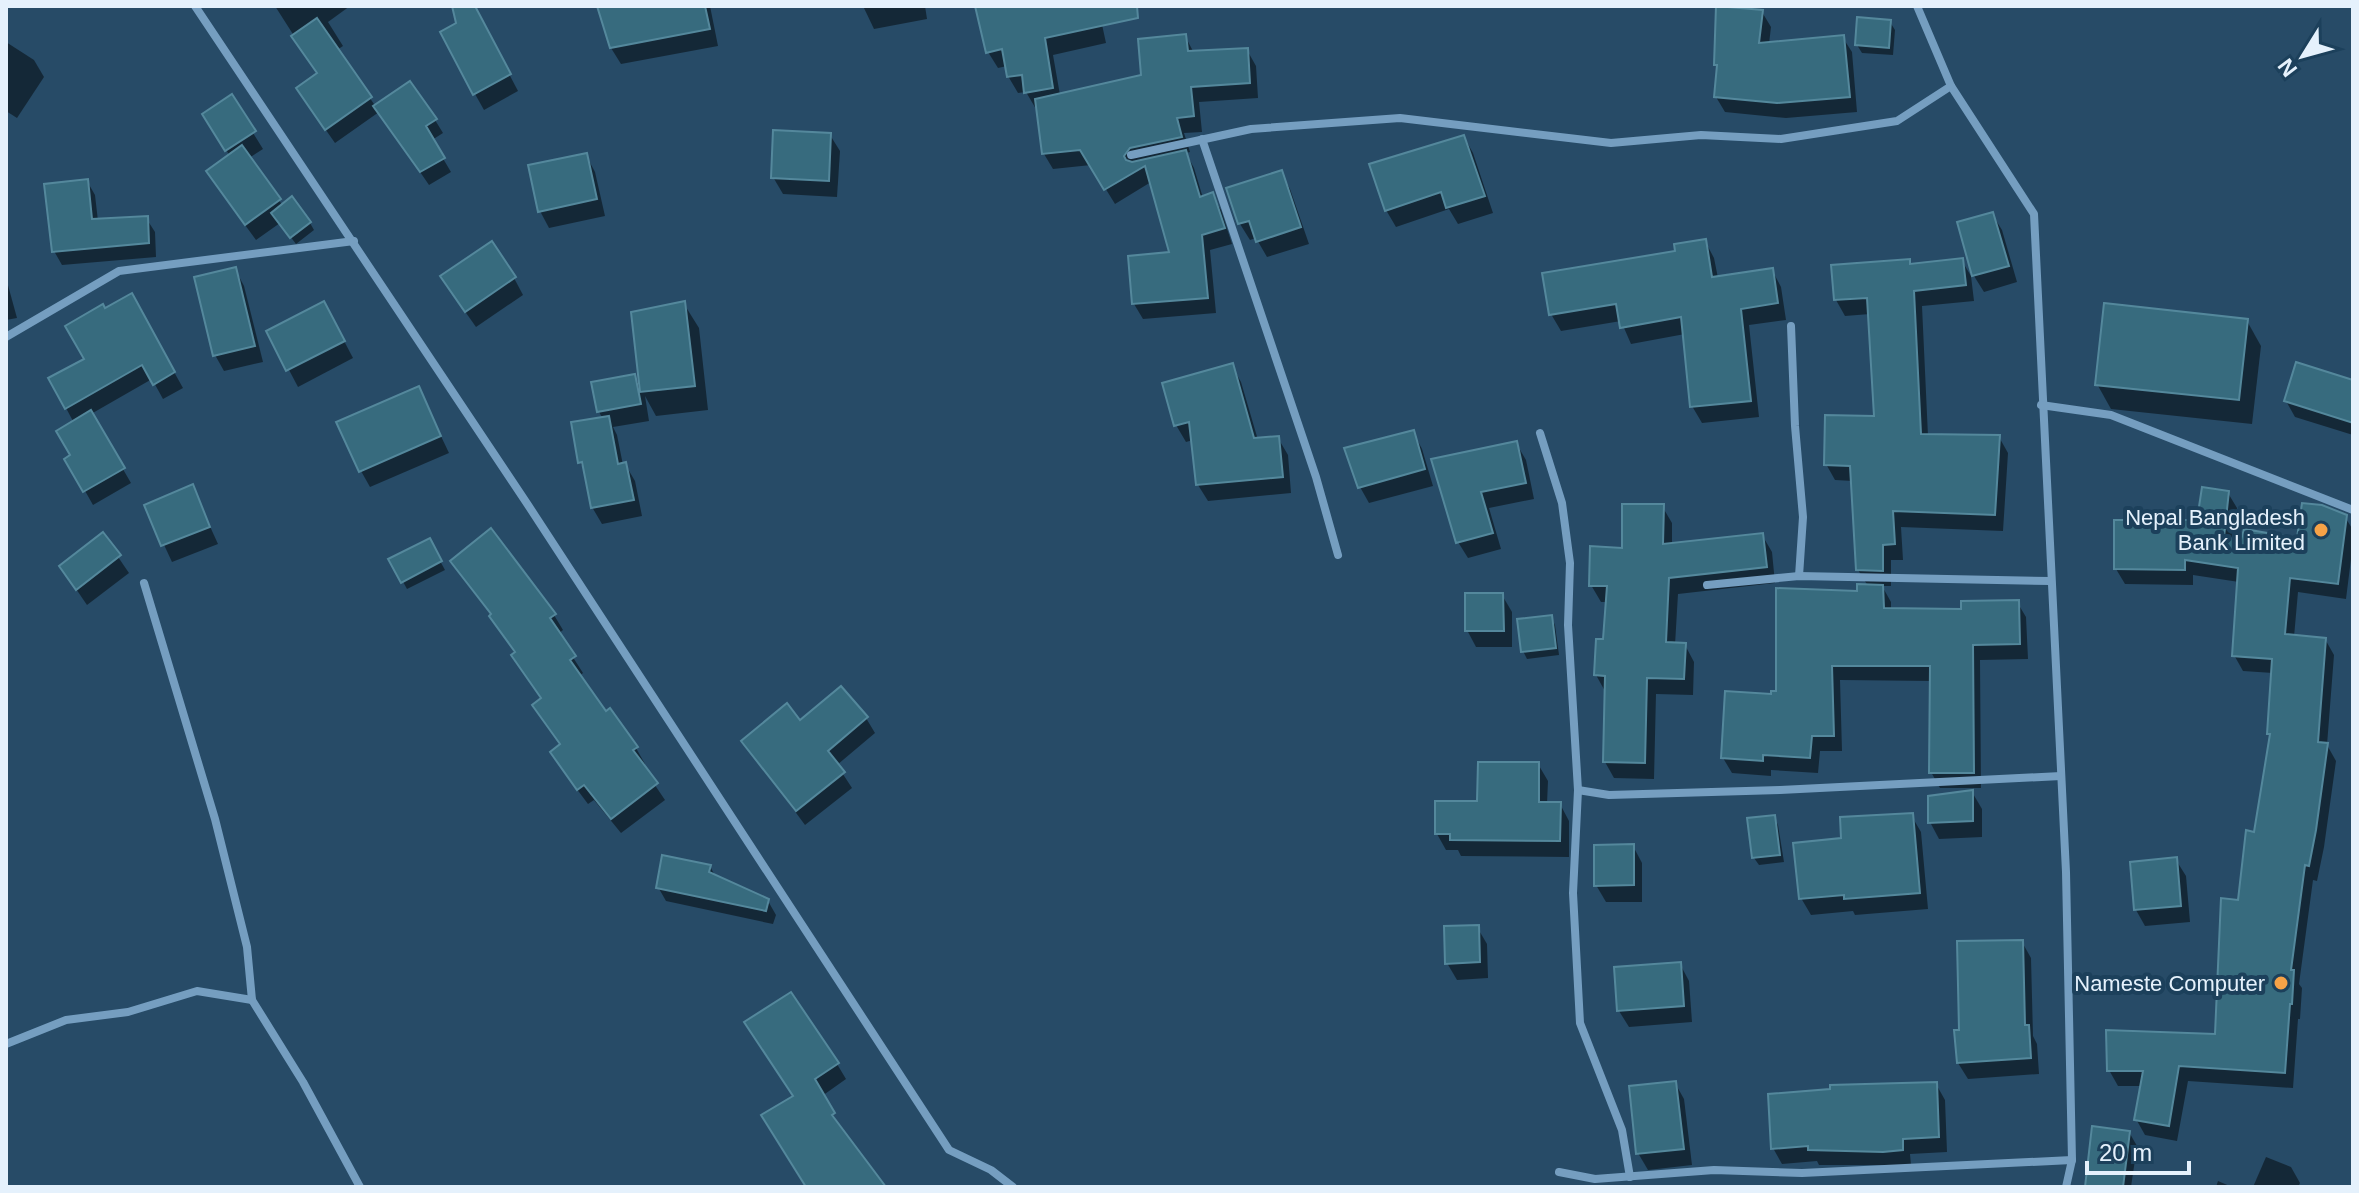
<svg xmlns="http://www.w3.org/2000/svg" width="2359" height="1193" font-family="Helvetica,sans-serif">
  <rect width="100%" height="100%" fill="#274b67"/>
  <g fill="#0007">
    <polygon points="275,6 350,6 328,22 343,46 337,50 376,107 435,120 443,133 432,140 451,172 429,185 379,112 335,143 307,103 319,75"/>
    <polygon points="454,6 473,6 518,91 484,110 475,94"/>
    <polygon points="599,6 710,6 718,46 621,64 611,48"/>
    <polygon points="863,6 925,6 927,19 874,29"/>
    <polygon points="1010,6 1098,6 1106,43 1053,55 1060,95 1143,76 1185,36 1194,53 1247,50 1256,66 1258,98 1199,102 1202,132 1184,133 1190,152 1186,153 1194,168 1203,198 1212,195 1221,210 1232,244 1210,250 1216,313 1143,319 1134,304 1172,254 1151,182 1115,204 1091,165 1053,169 1044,154 1039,109 1036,109 1026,92 1018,93 1008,76 1007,66 998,68 988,52"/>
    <polygon points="1762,12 1771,27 1769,44 1843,38 1852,52 1857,112 1786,118 1725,112 1716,97 1718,68 1716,64"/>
    <polygon points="1890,22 1895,30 1893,55 1862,53 1857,45"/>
    <polygon points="6,42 34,60 44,77 17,118 6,111"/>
    <polygon points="231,97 263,149 249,158 283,206 310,223 314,230 296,244 280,223 256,240 218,188 230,156 214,131"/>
    <polygon points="830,135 840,151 837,197 783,194 773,177"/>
    <polygon points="1464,137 1473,153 1493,213 1458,224 1449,209 1396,227 1386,210"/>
    <polygon points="586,155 595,172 605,216 549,228 540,211"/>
    <polygon points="1281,172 1290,189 1309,244 1267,257 1256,238 1250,240 1240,224 1228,189"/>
    <polygon points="87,181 95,195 98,221 146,218 155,232 156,257 62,265 54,251"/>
    <polygon points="1992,214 2002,230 2017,282 1984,292 1974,276 1959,224"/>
    <polygon points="1705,241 1714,258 1718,278 1772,270 1781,287 1786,320 1749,325 1759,417 1702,423 1692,406 1685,334 1631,344 1621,321 1561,331 1551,314"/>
    <polygon points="1909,261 1912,265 1962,261 1971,276 1974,301 1922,306 1928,436 1999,437 2008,453 2003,531 1901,527 1903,560 1891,560 1891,586 1882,586 1891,602 1891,610 1963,611 2017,602 2026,617 2028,659 1980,660 1981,788 1940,788 1931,772 1932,681 1840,680 1842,751 1820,751 1818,773 1771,770 1771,776 1732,773 1723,758 1859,593 1868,586 1858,570 1853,481 1835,480 1826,464 1876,418 1870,314 1845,316 1836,300"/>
    <polygon points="235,269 244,286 263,362 224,371 215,355"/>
    <polygon points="6,278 17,318 6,320"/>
    <polygon points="514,278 523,295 476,327 452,293"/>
    <polygon points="131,295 183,388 163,399 152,379 91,414 131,483 93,505 67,459 72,456 74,423 50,378 86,360 104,310"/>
    <polygon points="684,304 699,328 708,410 656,416 645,396 649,421 613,427 617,435 623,465 625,464 635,481 642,516 602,524 592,507 586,473 580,462 603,419 599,412 634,376 642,390"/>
    <polygon points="333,320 353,358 298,387 269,332"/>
    <polygon points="2247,321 2261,346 2252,424 2111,409 2097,384"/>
    <polygon points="1232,366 1241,382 1258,440 1278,438 1288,455 1291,493 1208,501 1198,485 1193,440 1186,442 1176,425"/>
    <polygon points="2353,382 2353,435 2295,417 2286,401"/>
    <polygon points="418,388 449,453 370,487 361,471"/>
    <polygon points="1413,432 1422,449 1433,486 1369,503 1360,487"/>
    <polygon points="1516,443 1526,460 1534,499 1489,508 1501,549 1468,558 1458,542 1433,461"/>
    <polygon points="192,487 218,544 172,562 146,506"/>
    <polygon points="2228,493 2237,508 2233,541 2299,540 2345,517 2353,530 2353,543 2346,599 2298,592 2294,637 2325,639 2334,655 2327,745 2336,761 2324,847 2317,881 2313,880 2299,984 2302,988 2300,1019 2298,1019 2293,1088 2188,1081 2177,1141 2145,1135 2136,1119 2142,1086 2118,1086 2109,1070 2217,1036 2240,903 2256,834 2271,738 2269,734 2273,673 2243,671 2234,655 2239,582 2193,575 2193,585 2125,584 2116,569 2198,522"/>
    <polygon points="1662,506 1672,523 1672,545 1762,535 1772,552 1775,583 1678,594 1675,645 1685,645 1694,662 1693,695 1656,694 1654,779 1614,778 1605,762 1606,693 1596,675 1604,642 1608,602 1601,602 1591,585"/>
    <polygon points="103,535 129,573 87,605 61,567"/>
    <polygon points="429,541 445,570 407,589 391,560"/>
    <polygon points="452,561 554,615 563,630 558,634 583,673 579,676 606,714 636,748 645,764 642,766 665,800 621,833 594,800 588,804 561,768 561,746 534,706 543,700 492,616"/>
    <polygon points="1502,595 1512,612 1512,647 1476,647 1467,630"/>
    <polygon points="1551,617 1555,625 1559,655 1527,659 1523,651"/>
    <polygon points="866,718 875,733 837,765 852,788 805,825 743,741 800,723"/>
    <polygon points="1538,764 1548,781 1547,804 1560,804 1569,821 1569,857 1461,856 1458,850 1446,850 1437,834"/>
    <polygon points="1972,792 1982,809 1982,837 1939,839 1930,822"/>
    <polygon points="1911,815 1921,832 1928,909 1855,915 1853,911 1811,915 1801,898 1843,840"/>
    <polygon points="1774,817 1778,825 1784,862 1759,865 1754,858"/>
    <polygon points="1633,846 1642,863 1642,902 1606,902 1596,885"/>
    <polygon points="2176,860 2186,876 2190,922 2145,926 2136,910"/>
    <polygon points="710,866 716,878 768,901 776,915 773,924 666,901 658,887"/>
    <polygon points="1477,927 1487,944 1488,978 1457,980 1447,963"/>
    <polygon points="2022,942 2031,958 2033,1036 2037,1044 2039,1074 1968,1079 1958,1063 1961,1032"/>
    <polygon points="1680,964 1689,981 1692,1022 1629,1027 1619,1011"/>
    <polygon points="756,1038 837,1064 846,1079 822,1096 842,1130 884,1187 808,1187 795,1097"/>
    <polygon points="1675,1083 1684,1099 1692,1165 1648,1170 1638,1153"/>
    <polygon points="1936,1084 1945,1100 1947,1152 1910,1154 1911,1165 1819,1165 1817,1161 1782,1164 1773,1148"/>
    <polygon points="2129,1132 2137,1146 2131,1187 2087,1187"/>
    <polygon points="2266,1157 2291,1167 2300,1183 2298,1187 2253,1187"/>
    <polygon points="2218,1181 2232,1187 2216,1187"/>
  </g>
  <g fill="#376b7e" stroke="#54889c" stroke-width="2">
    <polygon points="452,6 475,6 511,74 473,95 440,32 456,23"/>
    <polygon points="597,6 705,6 710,29 610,48"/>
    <polygon points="975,6 1137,6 1138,18 1045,38 1053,88 1024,93 1022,75 1007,77 1002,49 986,53"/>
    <polygon points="1716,6 1763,10 1759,43 1844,35 1850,97 1777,103 1714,97 1717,65 1714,65"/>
    <polygon points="1857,17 1891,20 1889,48 1855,45"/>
    <polygon points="317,18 372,97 325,130 296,88 317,73 291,36"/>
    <polygon points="1186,34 1188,51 1248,48 1250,83 1191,87 1194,116 1177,118 1182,137 1130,148 1124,156 1126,160 1132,162 1186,150 1200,197 1213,192 1225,228 1202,235 1208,298 1132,304 1128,256 1169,252 1145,166 1104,190 1080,150 1042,154 1035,99 1141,75 1138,39"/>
    <polygon points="410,81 437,119 426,126 445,158 420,172 373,106"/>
    <polygon points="232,94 256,131 225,151 202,114"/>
    <polygon points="773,130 831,133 829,181 771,178"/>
    <polygon points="1464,135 1485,196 1446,208 1441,192 1385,211 1369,164"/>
    <polygon points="242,145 281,199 245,225 206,171"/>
    <polygon points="587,153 597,199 538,212 528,165"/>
    <polygon points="1282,170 1301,227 1256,242 1249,221 1238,224 1226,188"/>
    <polygon points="88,179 92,219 148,216 149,243 52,252 44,184"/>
    <polygon points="292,196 311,222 290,238 271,213"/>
    <polygon points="1993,212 2009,266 1972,276 1957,222"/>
    <polygon points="1706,239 1712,277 1773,268 1778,303 1741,309 1751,401 1690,407 1681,317 1620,328 1616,304 1549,315 1542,273 1675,251 1674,244"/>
    <polygon points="492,241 516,277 465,312 440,276"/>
    <polygon points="1963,258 1966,285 1914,291 1921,434 2000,435 1995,515 1893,511 1895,544 1883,545 1883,571 1856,570 1850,466 1824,465 1825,415 1874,416 1867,298 1834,300 1831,265 1910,259 1910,264"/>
    <polygon points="236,267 255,346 213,356 194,277"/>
    <polygon points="132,293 175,372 153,385 142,365 65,409 48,378 84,359 65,326 103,304 105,308"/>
    <polygon points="324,301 345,341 286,371 266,331"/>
    <polygon points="685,301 695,386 640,392 631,312"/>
    <polygon points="2104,303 2248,319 2239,400 2095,385"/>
    <polygon points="2296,362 2353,380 2353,423 2284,401"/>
    <polygon points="1233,363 1254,438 1279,436 1283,477 1196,485 1189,422 1174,426 1162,383"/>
    <polygon points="635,374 641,404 597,412 591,382"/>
    <polygon points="419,386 441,436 359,472 336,422"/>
    <polygon points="91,410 125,468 83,492 64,459 70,455 56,431"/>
    <polygon points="609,416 618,464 626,462 634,500 591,508 582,462 578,463 571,422"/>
    <polygon points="1414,430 1425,469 1358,488 1344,448"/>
    <polygon points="1517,441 1526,483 1481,492 1493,533 1456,543 1431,459"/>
    <polygon points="193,484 210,527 161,546 144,505"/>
    <polygon points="2202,487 2229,491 2224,537 2241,540 2244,529 2297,538 2302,503 2322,505 2347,515 2338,584 2290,578 2285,634 2326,638 2318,742 2328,743 2316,830 2309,866 2305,865 2291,970 2294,970 2292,1004 2290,1004 2285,1073 2179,1066 2169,1126 2134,1120 2143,1071 2107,1071 2106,1030 2215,1034 2221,898 2238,900 2246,830 2254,832 2270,734 2267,734 2272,659 2232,656 2238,568 2185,560 2185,570 2114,569 2114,520 2197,520"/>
    <polygon points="1622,504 1664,504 1663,544 1763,533 1767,567 1669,578 1666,642 1686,643 1684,679 1647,678 1645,763 1603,762 1605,676 1594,675 1596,639 1603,639 1607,586 1589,586 1590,546 1622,548"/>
    <polygon points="491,528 556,614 550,618 576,656 570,660 606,711 610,708 638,747 633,750 658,783 611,819 584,785 577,790 550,752 560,744 532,705 541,698 511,655 515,652 489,616 491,614 450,561"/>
    <polygon points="103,532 121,555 76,590 59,566"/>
    <polygon points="430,538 442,561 401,583 388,559"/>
    <polygon points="1857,584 1883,585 1884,608 1961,609 1961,601 2019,600 2020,644 1973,645 1974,773 1929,773 1930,666 1832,666 1834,736 1812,736 1810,758 1763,755 1763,761 1721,758 1725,691 1771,694 1771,691 1776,691 1776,588 1857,591"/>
    <polygon points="1465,593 1503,593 1504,631 1465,631"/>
    <polygon points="1552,615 1556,648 1521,652 1517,619"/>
    <polygon points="841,686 868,717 828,751 845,772 796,811 741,741 787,703 800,720"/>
    <polygon points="1478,762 1539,762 1539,802 1561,802 1560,841 1450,840 1450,834 1435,834 1435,801 1477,801"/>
    <polygon points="1973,790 1973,821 1928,823 1928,796"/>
    <polygon points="1913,813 1920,893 1844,899 1844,895 1799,899 1793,843 1841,838 1840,817"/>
    <polygon points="1775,815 1780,855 1752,858 1747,818"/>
    <polygon points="1634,844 1634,885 1594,886 1594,845"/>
    <polygon points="662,855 711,865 709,872 769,899 766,911 656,888"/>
    <polygon points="2177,857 2181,906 2134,910 2130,862"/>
    <polygon points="1479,925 1480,962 1445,964 1444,926"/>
    <polygon points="2023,940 2025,1025 2029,1025 2031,1058 1957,1063 1954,1030 1959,1030 1957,941"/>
    <polygon points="1681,962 1684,1006 1617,1011 1614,967"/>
    <polygon points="791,992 839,1063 815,1079 835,1113 832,1115 886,1187 806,1187 761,1115 793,1096 744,1022"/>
    <polygon points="1676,1081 1684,1149 1636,1154 1629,1086"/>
    <polygon points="1937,1082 1939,1137 1903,1139 1903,1150 1883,1152 1808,1150 1808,1146 1771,1149 1768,1094 1830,1089 1830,1085"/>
    <polygon points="2092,1126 2130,1131 2123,1187 2085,1187"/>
  </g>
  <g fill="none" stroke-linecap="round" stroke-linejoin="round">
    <g stroke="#759ec0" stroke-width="8">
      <polyline points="195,6 528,505 949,1150 991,1170 1013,1187"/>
      <polyline points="1917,6 1951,86 2034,214 2066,872 2072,1160 2066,1187"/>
      <polyline points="1202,139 1316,477 1338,555"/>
      <polyline points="1131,155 1251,129 1400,118 1611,143 1701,135 1781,139 1897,121 1951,86"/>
      <polyline points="1791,326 1795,426 1803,517 1799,576"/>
      <polyline points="6,337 119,271 354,241"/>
      <polyline points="2041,405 2111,415 2353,510"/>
      <polyline points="1540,433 1562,503 1570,563 1568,625 1578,790"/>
      <polyline points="144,583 215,819 247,947 252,1000 303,1082 360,1187"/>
      <polyline points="1707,585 1799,576 2050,581"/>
      <polyline points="6,1044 66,1020 128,1012 197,991 252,1000"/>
      <polyline points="1559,1172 1595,1179 1714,1170 1802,1173 2072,1160"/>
      <polyline points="1630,1177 1622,1130 1580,1023 1573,893 1578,790 1609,795 1780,790 2061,776"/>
    </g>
  </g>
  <g fill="#f6a247" stroke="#1c405b" stroke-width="3">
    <circle cx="2321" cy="530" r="8"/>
    <circle cx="2281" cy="983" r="8"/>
  </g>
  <g text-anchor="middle" stroke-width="8" stroke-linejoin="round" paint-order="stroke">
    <g font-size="22" fill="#e5f1fc" stroke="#1c405b" text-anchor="end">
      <text x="2305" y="525">Nepal Bangladesh<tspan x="2305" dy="25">Bank Limited</tspan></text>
      <text x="2265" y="991">Nameste Computer</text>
    </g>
  </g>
  <rect width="2359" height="1193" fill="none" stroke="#e5f1fc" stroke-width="16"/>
  <g transform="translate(2303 56) rotate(233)" stroke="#1c405b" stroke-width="6" paint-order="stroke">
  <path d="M0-6L14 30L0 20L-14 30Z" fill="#e5f1fc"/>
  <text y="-12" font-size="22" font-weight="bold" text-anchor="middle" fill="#e5f1fc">N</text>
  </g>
  <path d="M2087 1161v12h102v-12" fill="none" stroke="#e5f1fc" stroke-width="4"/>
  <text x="2099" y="1161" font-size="24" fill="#e5f1fc" stroke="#1c405b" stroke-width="6" paint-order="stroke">20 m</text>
</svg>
